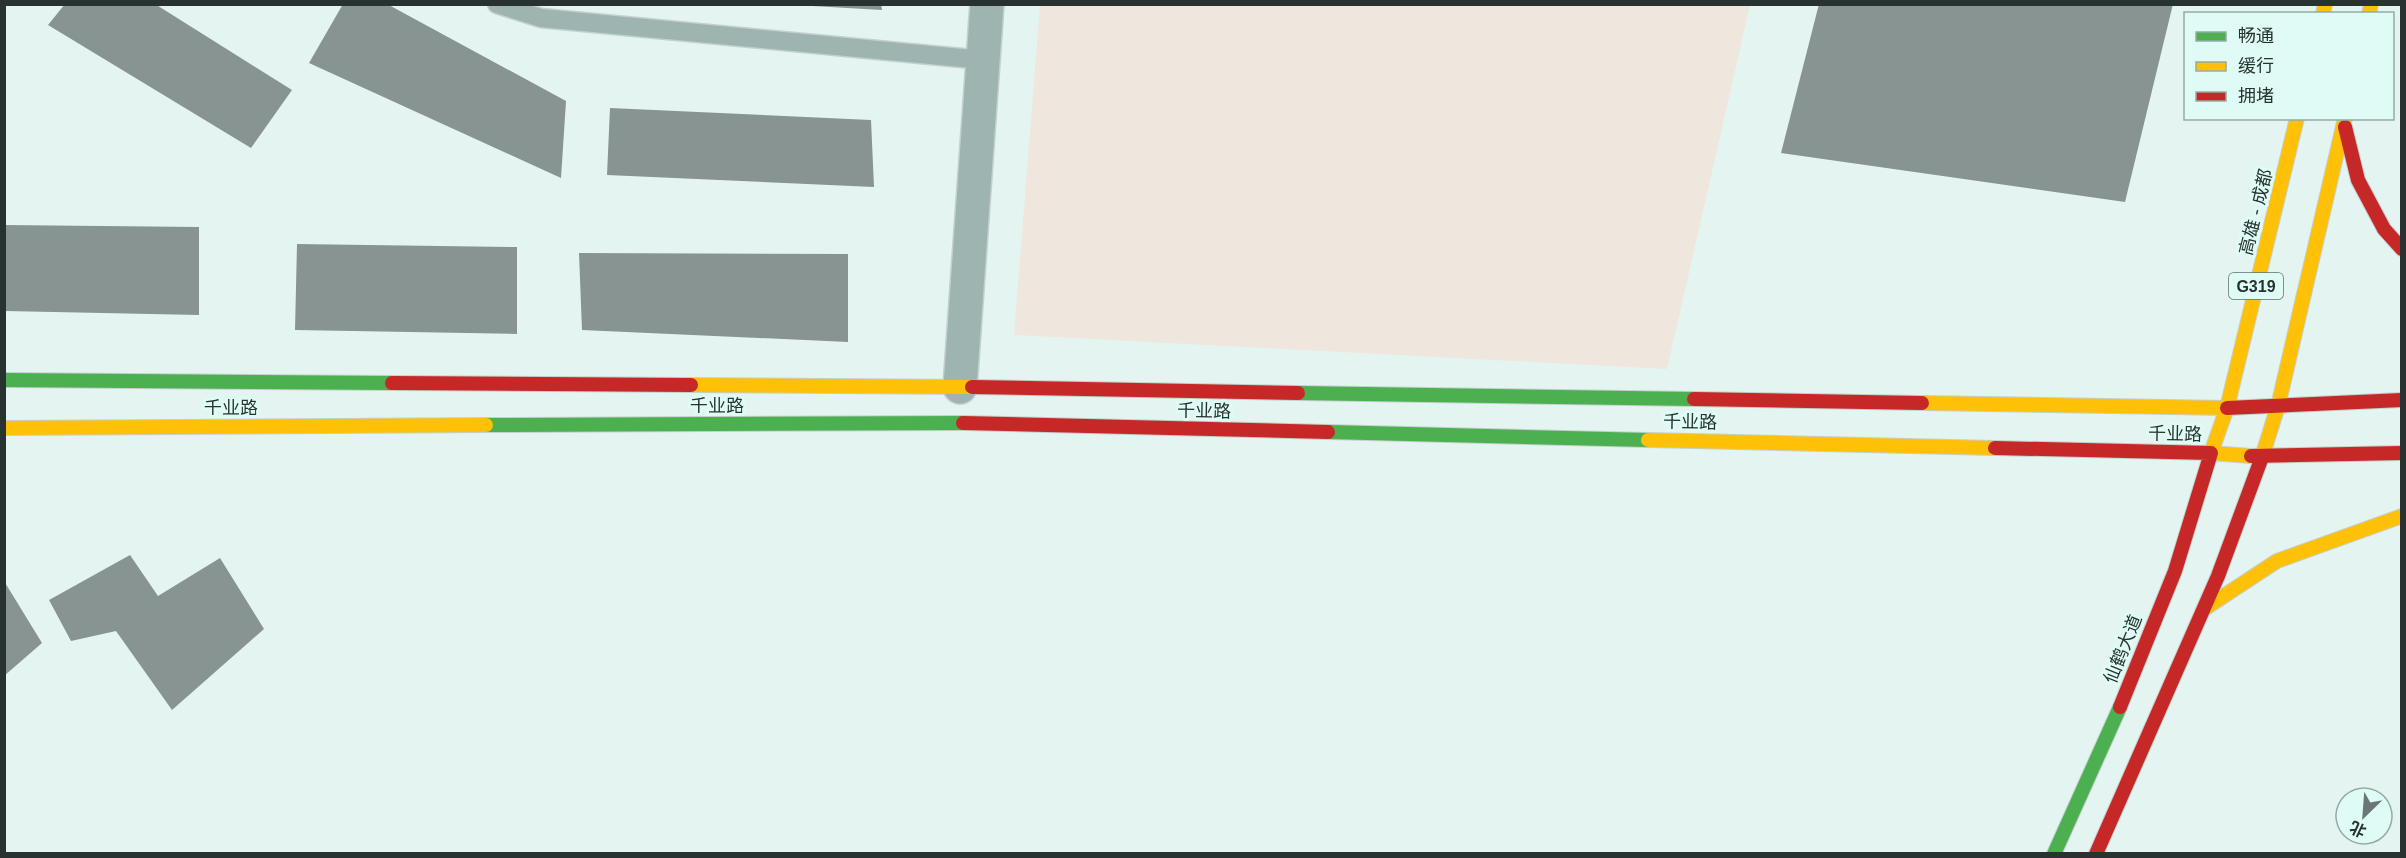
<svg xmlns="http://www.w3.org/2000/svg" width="2406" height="858" font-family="Arial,'Noto Sans SC',sans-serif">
  <rect width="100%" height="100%" fill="#e4f5f1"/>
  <polygon fill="#efe6dd" points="1040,5 1750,5 1667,369 1014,335"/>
  <g fill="#889491">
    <polygon points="65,4 155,4 292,90 251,148 48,25"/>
    <polygon points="343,4 387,4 566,101 561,178 309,63"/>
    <polygon points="812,4 881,4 882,10 812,6"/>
    <polygon points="1819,4 2173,4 2125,202 1781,153"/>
    <polygon points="610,108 871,120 874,187 607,175"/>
    <polygon points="5,225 199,227 199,315 5,311"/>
    <polygon points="297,244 517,247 517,334 295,330"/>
    <polygon points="579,253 848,254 848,342 582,330"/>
    <polygon points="130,555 158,596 220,558 264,629 172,710 116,631 71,641 49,600"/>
    <polygon points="4,581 42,643 4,676"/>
  </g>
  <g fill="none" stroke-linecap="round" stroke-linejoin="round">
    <defs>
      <polyline id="lane" points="497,4 541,18 983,60"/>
      <polyline id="street" points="960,387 987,4"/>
      <g id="fast">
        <polyline points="4,380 392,383"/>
        <polyline points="1298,393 1694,399"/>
        <polyline points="486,425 963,423"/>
        <polyline points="1328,432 1648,440"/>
        <polyline points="2054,854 2120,707"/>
      </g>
      <g id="slow">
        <polyline points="2323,14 2325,4"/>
        <polyline points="2369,14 2371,4"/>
        <polyline points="691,385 972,387"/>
        <polyline points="1922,403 2227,408"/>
        <polyline points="4,428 486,425"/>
        <polyline points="1648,440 1995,448"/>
        <polyline points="2251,456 2211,453 2227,408 2297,118"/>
        <polyline points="2262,457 2278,406 2345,118"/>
        <polyline points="2204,609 2277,561 2402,516"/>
      </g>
      <g id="jam">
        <polyline points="2345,127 2358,180 2384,229 2402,249"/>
        <polyline points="392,383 691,385"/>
        <polyline points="972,387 1298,393"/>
        <polyline points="1694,399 1922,403"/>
        <polyline points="2227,408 2402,400"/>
        <polyline points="963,423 1328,432"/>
        <polyline points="1995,448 2211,453 2175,571 2120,707"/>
        <polyline points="2251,456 2402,453"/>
        <polyline points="2096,854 2218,576 2262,457"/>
      </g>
    </defs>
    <use href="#lane" stroke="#c4d0ce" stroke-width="21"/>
    <use href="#street" stroke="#c4d0ce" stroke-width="36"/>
    <use href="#fast" stroke="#c4d0ce" stroke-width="16"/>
    <use href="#slow" stroke="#c4d0ce" stroke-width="16"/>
    <use href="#jam" stroke="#c4d0ce" stroke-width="16"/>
    <use href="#lane" stroke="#9db4b0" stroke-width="18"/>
    <use href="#street" stroke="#9db4b0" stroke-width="33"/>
    <use href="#fast" stroke="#4caf50" stroke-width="14"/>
    <use href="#slow" stroke="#ffc107" stroke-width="14"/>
    <use href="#jam" stroke="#c62828" stroke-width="14"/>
  </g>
  <g text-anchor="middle" stroke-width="6" stroke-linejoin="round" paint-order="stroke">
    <rect fill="#defbf5" stroke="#5f6f6c" stroke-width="1.5" x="2229" y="273" width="54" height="26" rx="4.5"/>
    <g font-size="16" font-weight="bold" fill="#283331">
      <text x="2256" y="292">G319</text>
    </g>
    <g font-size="18" fill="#283331" stroke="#defbf5">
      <text transform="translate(2256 212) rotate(-76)" y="6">高雄 - 成都</text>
      <text x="717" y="412">千业路</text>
      <text x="231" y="414">千业路</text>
      <text transform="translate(1204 411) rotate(1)" y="6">千业路</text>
      <text transform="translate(1690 422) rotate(1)" y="6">千业路</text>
      <text transform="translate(2175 434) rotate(1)" y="6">千业路</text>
      <text transform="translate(2123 649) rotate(-68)" y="6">仙鹤大道</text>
    </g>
  </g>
  <rect width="2406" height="858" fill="none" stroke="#283331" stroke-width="12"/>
  <rect x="2184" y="12" width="210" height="108" fill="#defbf5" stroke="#95aba7" stroke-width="1.5"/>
  <rect x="2196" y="32" width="30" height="9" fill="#4caf50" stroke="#95aba7" stroke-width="1.5"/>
  <text x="2238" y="42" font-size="18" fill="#283331">畅通</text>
  <rect x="2196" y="62" width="30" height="9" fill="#ffc107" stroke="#95aba7" stroke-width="1.5"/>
  <text x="2238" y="72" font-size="18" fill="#283331">缓行</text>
  <rect x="2196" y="92" width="30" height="9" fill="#c62828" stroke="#95aba7" stroke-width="1.5"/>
  <text x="2238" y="102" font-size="18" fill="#283331">拥堵</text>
  <g transform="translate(2364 816) rotate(205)"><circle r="28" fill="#defbf5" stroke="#95aba7" stroke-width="1.5"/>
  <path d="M0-4.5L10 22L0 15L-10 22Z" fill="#6a7774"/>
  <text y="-9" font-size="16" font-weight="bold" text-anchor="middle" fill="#283331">北</text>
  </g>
</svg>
